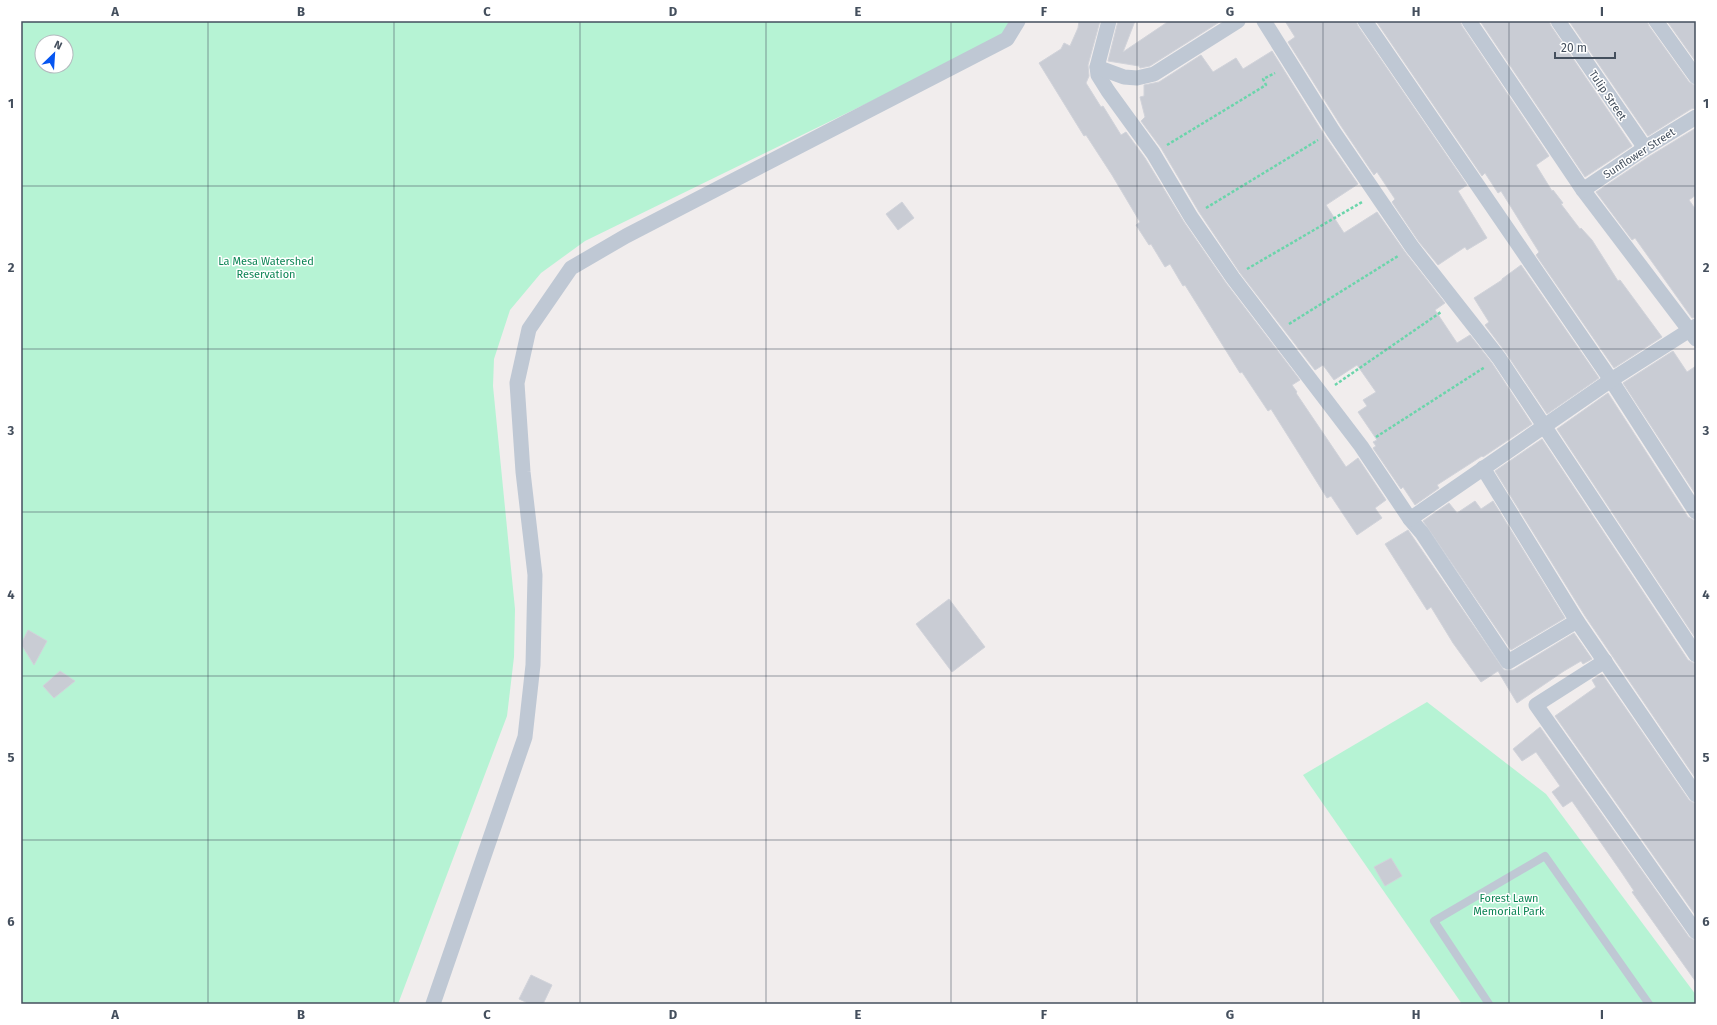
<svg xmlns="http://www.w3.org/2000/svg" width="1717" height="1025" font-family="'Fira Sans',sans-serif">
  <rect width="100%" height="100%" fill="#f1eded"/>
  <g fill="#b6f3d4" fill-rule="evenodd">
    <path d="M21 21H1009L1007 35 585 241 541 273 510 310 494 359 493 386 515 609 514 657 507 716 398 1004H21ZM42 42H66V66H42Z"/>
    <polygon points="1427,702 1546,794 1696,995 1696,1004 1462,1004 1303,775"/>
  </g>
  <g fill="#c9ccd4" stroke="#d1d3da">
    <polygon points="1079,21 1100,21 1088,65 1089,76 1086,83 1101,107 1103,106 1121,135 1126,132 1145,158 1184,222 1226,283 1300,380 1292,385 1297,392 1296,393 1346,467 1358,458 1386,500 1375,508 1382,518 1357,535 1331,496 1327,498 1271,409 1268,411 1242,372 1240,373 1185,285 1183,286 1170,264 1165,267 1151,244 1149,245 1136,225 1140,222 1112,175 1086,135 1084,136 1039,63 1061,49 1064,43 1070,46 1078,28"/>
    <polygon points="1118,21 1135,21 1123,52 1169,21 1221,21 1150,66 1140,68 1139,66 1108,61"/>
    <polygon points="1285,21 1356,21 1358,26 1467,185 1458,191 1487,238 1467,250 1465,247 1438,265 1419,242 1392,202 1395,199 1377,172 1374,175 1341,126 1288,42 1295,37"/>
    <polygon points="1376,21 1460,21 1462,26 1549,156 1536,165 1552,191 1553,190 1563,203 1561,204 1580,229 1581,228 1592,240 1618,281 1620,280 1662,337 1614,368 1536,255 1539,252 1501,191 1498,193 1485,173 1482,176"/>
    <polygon points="1480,21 1549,21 1551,26 1632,146 1585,177"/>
    <polygon points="1569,21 1647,21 1649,26 1689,82 1696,86 1696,108 1691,109 1648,136"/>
    <polygon points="1667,21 1696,21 1696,62"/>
    <polygon points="1272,51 1325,136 1358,184 1326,205 1344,233 1377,212 1405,252 1445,303 1435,310 1457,343 1470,335 1492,363 1532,424 1483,457 1482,456 1437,485 1439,488 1415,505 1403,487 1401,489 1373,448 1376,446 1373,442 1377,440 1358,412 1367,406 1363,400 1376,392 1357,365 1334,380 1323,365 1315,370 1240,273 1199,212 1161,148 1141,121 1145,117 1140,97 1144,96 1144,85 1159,82 1201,55 1213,72 1236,58 1243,69"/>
    <polygon points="1696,128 1696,195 1689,200 1696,210 1696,317 1692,318 1635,238 1632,240 1596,192 1650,156"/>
    <polygon points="902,202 914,218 898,230 886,214"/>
    <polygon points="1521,265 1599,378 1547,414 1506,353 1485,325 1489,322 1474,298 1502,280 1502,279"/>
    <polygon points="1673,351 1687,372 1696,366 1696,495 1623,383"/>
    <polygon points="1608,393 1688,517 1696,521 1696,639 1557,429"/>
    <polygon points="1542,439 1688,660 1696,664 1696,779 1585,616 1495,471"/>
    <polygon points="1475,501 1481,509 1493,501 1565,618 1511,650 1423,521 1449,503 1457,513"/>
    <polygon points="1408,530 1504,670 1513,670 1574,633 1592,659 1583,664 1581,661 1564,671 1517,703 1498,671 1481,682 1453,643 1431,607 1427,610 1385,544"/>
    <polygon points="949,599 985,647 952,672 916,624"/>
    <polygon points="28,630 47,641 34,665 21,644"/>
    <polygon points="60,671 75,681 54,698 43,686"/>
    <polygon points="1602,674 1689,800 1696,804 1696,916 1555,716 1596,687 1592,680"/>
    <polygon points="1540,727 1689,937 1696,941 1696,982 1632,892 1634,891 1622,873 1572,801 1563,807 1552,792 1560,786 1536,752 1522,761 1513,749"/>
    <polygon points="1391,858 1402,876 1385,886 1374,867"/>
    <polygon points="531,975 552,985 543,1004 530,1004 519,999"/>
  </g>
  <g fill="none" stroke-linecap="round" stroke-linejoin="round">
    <g stroke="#6bd5ab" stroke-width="2.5" stroke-dasharray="3 2" stroke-linecap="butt">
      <polyline points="1167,145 1266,85 1263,79 1275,73"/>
      <polyline points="1206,208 1318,140"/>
      <polyline points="1247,269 1362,202"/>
      <polyline points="1289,324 1398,256"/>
      <polyline points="1335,385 1441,312"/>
      <polyline points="1376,437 1485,367"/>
    </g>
    <polyline stroke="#bfc8d4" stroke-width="8" points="1489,1004 1434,921 1545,856 1649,1004"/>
    <g stroke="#bfc8d4" stroke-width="15">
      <polyline points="1109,21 1097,67 1098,75 1108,91 1153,153 1191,217 1233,278 1361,446 1410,519 1422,533 1508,662 1577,621"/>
      <polyline points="1264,21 1333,131 1412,247 1499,358 1696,655"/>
      <polyline points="1365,21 1611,380 1696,512"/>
      <polyline points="1469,21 1583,190 1696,339"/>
      <polyline points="1558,21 1645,148"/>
      <polyline points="1656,21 1696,77"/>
      <polyline points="1097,67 1124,77 1137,78 1154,74 1238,21"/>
      <polyline points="1583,190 1645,148 1696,117"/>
      <polyline points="1483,468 1577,621 1696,795"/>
      <polyline points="1410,519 1611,380 1696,326"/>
      <polyline points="1605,661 1536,705 1696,932"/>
      <polyline points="433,1004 525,737 533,665 535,575 523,472 517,383 529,329 571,268 626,236 1007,39 1018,21"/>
    </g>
  </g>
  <path fill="none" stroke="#444f5d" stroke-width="1" stroke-opacity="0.55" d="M208 21V1004M394 21V1004M580 21V1004M766 21V1004M951 21V1004M1137 21V1004M1323 21V1004M1509 21V1004M21 186H1696M21 349H1696M21 512H1696M21 676H1696M21 840H1696"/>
  <g text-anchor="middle" stroke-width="3" stroke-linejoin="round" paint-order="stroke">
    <g font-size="11" fill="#444f5d" stroke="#fff">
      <text transform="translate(1608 95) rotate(56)" y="4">Tulip Street</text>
      <text transform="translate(1639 153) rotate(-33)" y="4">Sunflower Street</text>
    </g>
    <g font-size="11" fill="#0d8555" stroke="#fff">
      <text x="266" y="265">La Mesa Watershed<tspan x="266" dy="13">Reservation</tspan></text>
      <text x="1509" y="902">Forest Lawn<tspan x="1509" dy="13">Memorial Park</tspan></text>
    </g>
  </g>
  <rect width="1717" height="1025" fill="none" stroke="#ffffff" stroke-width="44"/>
  <g transform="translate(54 54) rotate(25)"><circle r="19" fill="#ffffff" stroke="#b4b9be"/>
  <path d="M0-3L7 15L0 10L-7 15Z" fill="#0656f1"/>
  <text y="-6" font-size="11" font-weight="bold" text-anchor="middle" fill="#444f5d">N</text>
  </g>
  <path d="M1555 52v6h60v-6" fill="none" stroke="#444f5d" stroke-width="2"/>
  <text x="1561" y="52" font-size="12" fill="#444f5d" stroke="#ffffff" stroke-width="3" paint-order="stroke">20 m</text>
  <rect x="22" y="22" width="1673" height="981" fill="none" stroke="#444f5d" stroke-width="1.5"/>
  <g font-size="13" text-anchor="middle" font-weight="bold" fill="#444f5d">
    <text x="115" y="16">A</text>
    <text x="301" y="16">B</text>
    <text x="487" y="16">C</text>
    <text x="673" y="16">D</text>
    <text x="858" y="16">E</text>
    <text x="1044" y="16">F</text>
    <text x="1230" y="16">G</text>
    <text x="1416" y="16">H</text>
    <text x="1602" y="16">I</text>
    <text x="11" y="108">1</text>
    <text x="1706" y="108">1</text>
    <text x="11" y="272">2</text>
    <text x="1706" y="272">2</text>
    <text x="11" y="435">3</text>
    <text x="1706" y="435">3</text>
    <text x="11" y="599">4</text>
    <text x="1706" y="599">4</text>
    <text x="11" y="762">5</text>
    <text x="1706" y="762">5</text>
    <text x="11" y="926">6</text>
    <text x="1706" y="926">6</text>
    <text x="115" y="1019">A</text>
    <text x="301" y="1019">B</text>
    <text x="487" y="1019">C</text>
    <text x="673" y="1019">D</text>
    <text x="858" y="1019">E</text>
    <text x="1044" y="1019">F</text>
    <text x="1230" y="1019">G</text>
    <text x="1416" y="1019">H</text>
    <text x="1602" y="1019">I</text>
  </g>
</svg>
